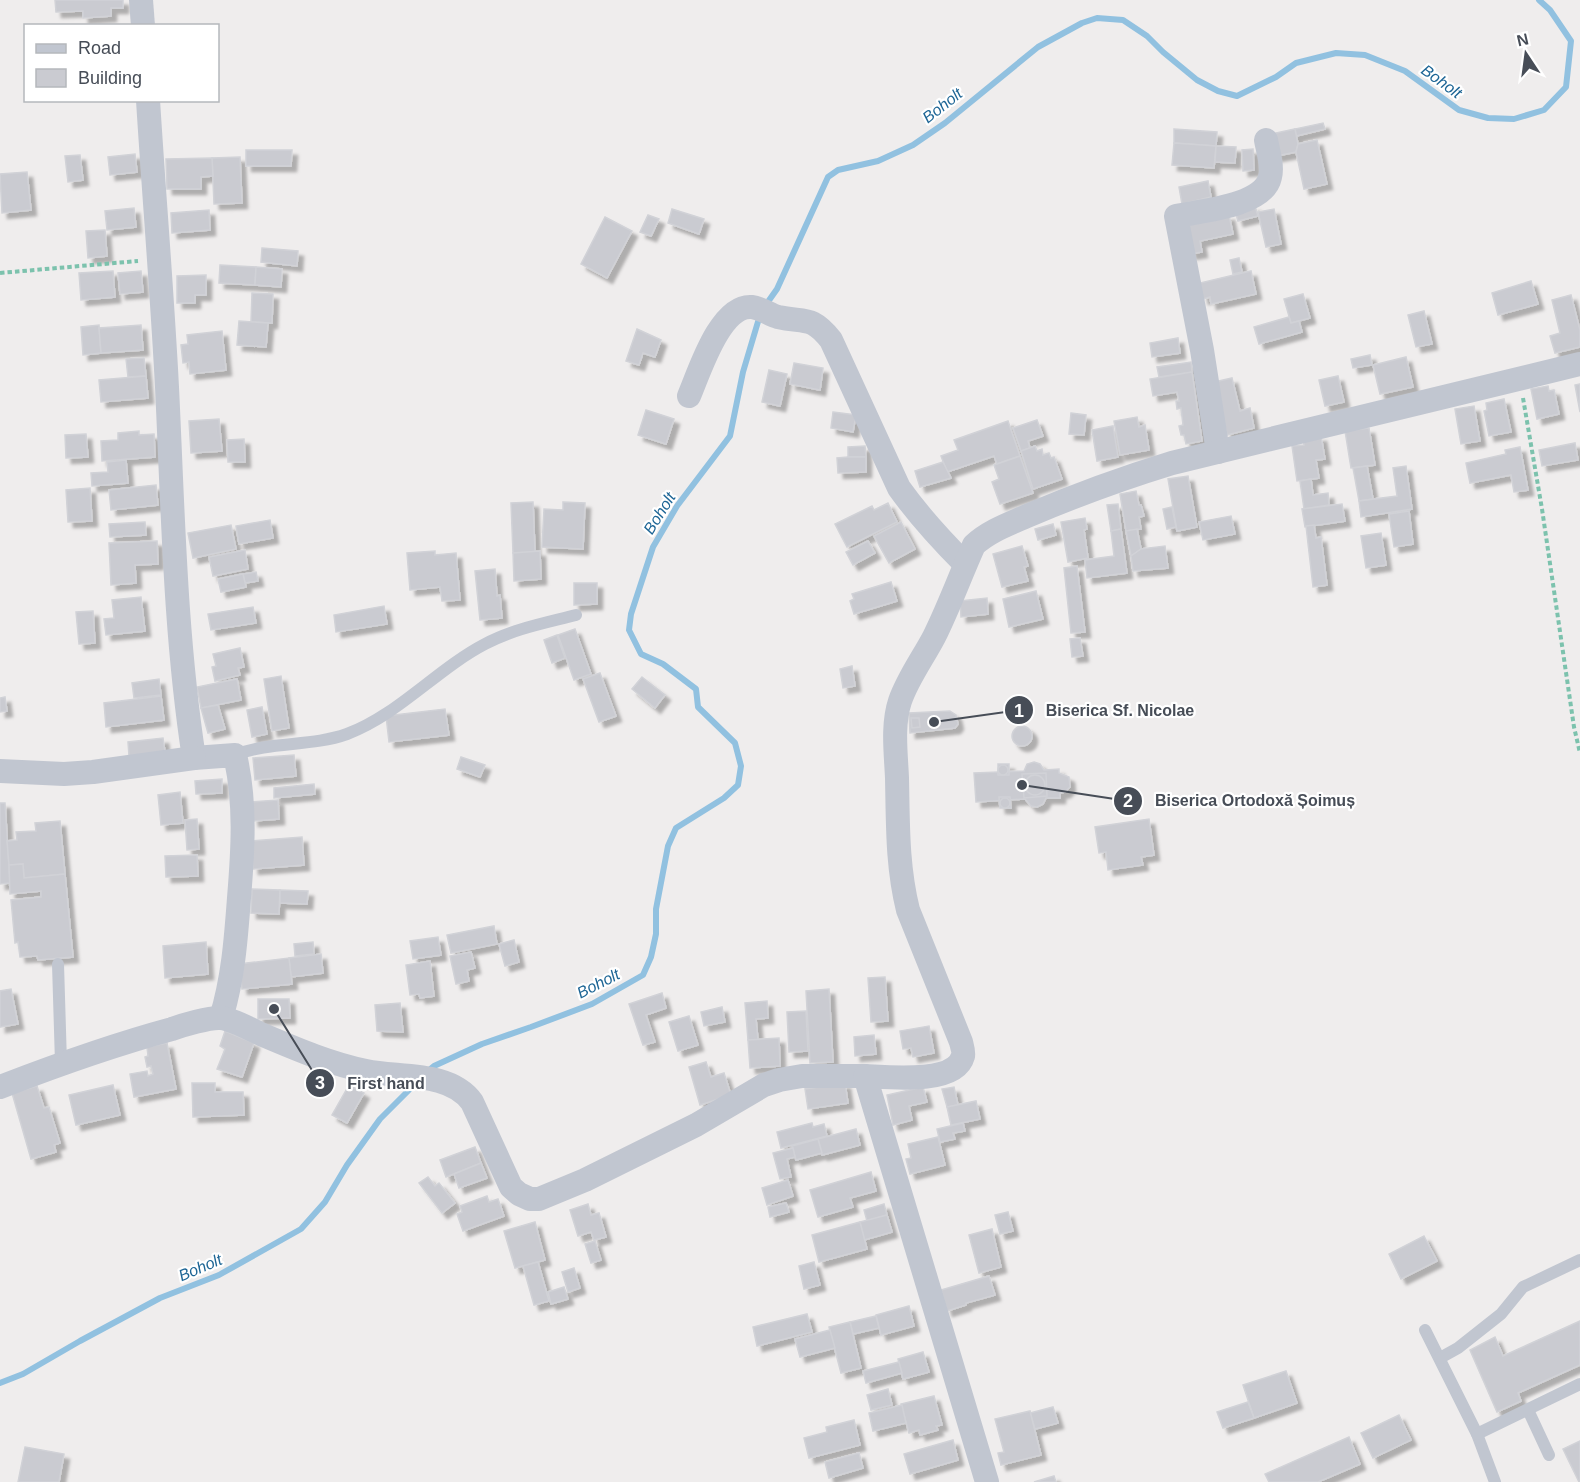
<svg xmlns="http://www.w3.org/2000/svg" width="1580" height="1482" font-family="Arial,sans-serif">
  <defs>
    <filter id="shadow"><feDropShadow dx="5.5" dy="5.5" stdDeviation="1.5" flood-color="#0004"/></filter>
  </defs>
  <rect width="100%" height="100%" fill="#efeded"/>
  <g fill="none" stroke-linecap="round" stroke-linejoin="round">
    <g stroke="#91c1e0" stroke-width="6">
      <polyline points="765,306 777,289 828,177 838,170 878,161 913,145 945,123 1038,47 1082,23 1097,18 1123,20 1147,36 1163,52 1197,80 1218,91 1237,96 1276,77 1296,63 1336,53 1365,55 1405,71 1459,110 1488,118 1514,119 1544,110 1566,87 1571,41 1550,10 1539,0"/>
      <polyline points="428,1071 434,1066 482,1044 531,1027 592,1004 643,975 651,957 656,934 656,909 668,846 676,828 724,798 738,785 741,766 735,743 698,707 696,689 663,664 641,654 629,630 631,614 653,547 677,506 730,436 743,372 760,315"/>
      <polyline points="0,1383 23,1374 80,1341 160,1298 219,1275 301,1229 325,1202 347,1165 380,1119 416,1083"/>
    </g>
  </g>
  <g fill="#cacbd1" stroke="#d1d2d7" stroke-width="1.5" filter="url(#shadow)">
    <polygon points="55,0 123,0 123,8 111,8 111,16 83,18 83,11 56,12"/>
    <polygon points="1323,123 1325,129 1296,136 1295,129"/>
    <polygon points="1174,129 1217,132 1216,146 1174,143"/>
    <polygon points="1295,129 1298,144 1296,152 1276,156 1271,134"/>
    <polygon points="1317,140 1327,184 1304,189 1296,152 1298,144"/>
    <polygon points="1174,143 1216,146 1214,168 1172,165"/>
    <polygon points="1216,146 1236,147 1235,163 1215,162"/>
    <polygon points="1253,149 1254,170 1243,171 1242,150"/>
    <polygon points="246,150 292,150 291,166 246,166"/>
    <polygon points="135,154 137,172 110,175 108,157"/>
    <polygon points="80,155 83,180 68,182 65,156"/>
    <polygon points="240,157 242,203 214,204 212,158"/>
    <polygon points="212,158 213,176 201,177 201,189 167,189 166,159"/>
    <polygon points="27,172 31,210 2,213 0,174"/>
    <polygon points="1208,181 1211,197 1182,204 1179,187"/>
    <polygon points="1255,206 1258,216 1238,221 1235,211"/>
    <polygon points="134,208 136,227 107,230 105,211"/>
    <polygon points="672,209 704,219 699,234 668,223"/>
    <polygon points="1274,209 1281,244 1266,247 1258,212"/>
    <polygon points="209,210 210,230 172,233 171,213"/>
    <polygon points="648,215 659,219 651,236 640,232"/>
    <polygon points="1229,215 1233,234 1200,241 1202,252 1191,254 1185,224"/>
    <polygon points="605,217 632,231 607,278 581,264"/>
    <polygon points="105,230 107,256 88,258 86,231"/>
    <polygon points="262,248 298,251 297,266 261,262"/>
    <polygon points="1239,258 1242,272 1233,274 1230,260"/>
    <polygon points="220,265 256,267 255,285 219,283"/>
    <polygon points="256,267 282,269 281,287 255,285"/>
    <polygon points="113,271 115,297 81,300 79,273"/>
    <polygon points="141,271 143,292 120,294 118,273"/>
    <polygon points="1251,271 1256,294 1211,304 1210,297 1203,299 1200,283"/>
    <polygon points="206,275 206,295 195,295 195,303 177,303 177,276"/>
    <polygon points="1531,281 1538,304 1498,315 1492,293"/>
    <polygon points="252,293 273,294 272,323 251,322"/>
    <polygon points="1303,294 1310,318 1291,323 1284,299"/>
    <polygon points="1571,295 1580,330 1580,347 1555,353 1550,336 1560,333 1552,300"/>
    <polygon points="1424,311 1432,344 1416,347 1408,315"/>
    <polygon points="1289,317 1291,323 1299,321 1302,332 1259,344 1254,327"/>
    <polygon points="239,321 268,323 266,347 237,345"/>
    <polygon points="99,325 101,353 83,355 81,327"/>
    <polygon points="141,325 143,350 101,353 99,328"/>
    <polygon points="637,329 661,340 655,357 643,353 639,365 626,361"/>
    <polygon points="222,331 226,370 190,374 189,362 183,363 181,345 188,344 187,335"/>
    <polygon points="1178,338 1180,353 1152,357 1150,343"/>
    <polygon points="1370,355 1372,365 1353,368 1351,359"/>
    <polygon points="1406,357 1413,387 1380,394 1373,365"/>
    <polygon points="144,358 146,376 128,377 126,359"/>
    <polygon points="1191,362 1192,372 1159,377 1157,367"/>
    <polygon points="794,363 823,368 820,390 790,384"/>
    <polygon points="769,370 787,374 780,406 762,402"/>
    <polygon points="1192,372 1202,441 1186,444 1184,435 1181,435 1179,426 1183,425 1181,408 1177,409 1176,401 1179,401 1177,392 1153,396 1150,379"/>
    <polygon points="146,376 148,398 101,402 99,380"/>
    <polygon points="1338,376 1344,402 1325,406 1319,380"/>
    <polygon points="1232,378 1240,411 1250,408 1254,428 1227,435 1214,382"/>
    <polygon points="1580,384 1580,412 1575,385"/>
    <polygon points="1548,386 1549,391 1554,390 1559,414 1537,419 1531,389"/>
    <polygon points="1504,399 1511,432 1489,436 1484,411 1487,410 1486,403"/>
    <polygon points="1474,406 1480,441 1461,444 1455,409"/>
    <polygon points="646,410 674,419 666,444 638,435"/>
    <polygon points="833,412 856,415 853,432 831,428"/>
    <polygon points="1071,413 1086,415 1084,435 1069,434"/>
    <polygon points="1137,417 1139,427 1145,425 1149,450 1120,455 1114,421"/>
    <polygon points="219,419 222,451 191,453 189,421"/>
    <polygon points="1037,420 1043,436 1028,441 1030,448 1021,451 1013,428"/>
    <polygon points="1008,421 1020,456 997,464 994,456 947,472 941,456 958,450 954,440"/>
    <polygon points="1113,426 1118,457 1097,461 1092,430"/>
    <polygon points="1369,428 1375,465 1351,468 1345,431"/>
    <polygon points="139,431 139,435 154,434 155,457 102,461 101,441 118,440 118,433"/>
    <polygon points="86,434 88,457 66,458 65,435"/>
    <polygon points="1321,436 1325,459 1316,460 1319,478 1297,481 1292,446 1304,445 1303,438"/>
    <polygon points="244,439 245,462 228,462 227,440"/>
    <polygon points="1575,443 1578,460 1542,466 1539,450"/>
    <polygon points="865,446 866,457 848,457 848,447"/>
    <polygon points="1035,446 1037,451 1042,449 1043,455 1049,453 1051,458 1054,457 1062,479 1033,489 1021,451"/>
    <polygon points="1520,447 1528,490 1514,492 1511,475 1470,483 1466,463 1506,454 1505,450"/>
    <polygon points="1020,456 1033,493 1000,504 992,482 999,479 994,465"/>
    <polygon points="848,457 866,457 866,472 838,473 837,458"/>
    <polygon points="126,460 128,483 92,486 91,473 108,472 107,462"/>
    <polygon points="943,462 951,478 920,487 915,471"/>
    <polygon points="1367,466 1373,499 1359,501 1353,468"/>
    <polygon points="1406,466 1412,509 1361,517 1359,501 1397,496 1393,468"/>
    <polygon points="1188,476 1197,527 1177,531 1168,479"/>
    <polygon points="1311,479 1313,495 1328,493 1329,505 1304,509 1300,481"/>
    <polygon points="156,485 158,505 111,510 109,490"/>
    <polygon points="90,488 92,521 68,522 66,490"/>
    <polygon points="1136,491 1139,505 1141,505 1144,516 1139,517 1141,529 1126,531 1120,494"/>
    <polygon points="533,502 535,552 513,553 511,503"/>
    <polygon points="563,502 585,503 583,549 542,547 544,509 563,510"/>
    <polygon points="888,503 897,522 847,547 835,524 872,506 874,510"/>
    <polygon points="1118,504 1121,529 1111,531 1107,505"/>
    <polygon points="1342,504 1345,521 1305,527 1302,509"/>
    <polygon points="1172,507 1176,527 1167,529 1163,509"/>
    <polygon points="1409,511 1413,544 1394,547 1389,514"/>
    <polygon points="1231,516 1235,534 1203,540 1199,522"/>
    <polygon points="1085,518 1087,529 1084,530 1088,558 1068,562 1061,522"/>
    <polygon points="270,520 273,538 239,544 236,526"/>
    <polygon points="145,522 146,535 110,537 109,524"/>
    <polygon points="901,522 915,549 889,563 874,536"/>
    <polygon points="1053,524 1056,535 1038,540 1035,529"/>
    <polygon points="231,525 236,549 193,558 188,533"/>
    <polygon points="1314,525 1316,538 1321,537 1327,585 1313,587 1306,526"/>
    <polygon points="1121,529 1127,573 1087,578 1085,560 1114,556 1111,531"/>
    <polygon points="1137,529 1141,549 1131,556 1126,531"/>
    <polygon points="1381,533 1386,565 1366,568 1361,536"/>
    <polygon points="157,541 158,564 135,565 136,583 111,585 109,543"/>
    <polygon points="868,541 875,553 853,565 846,552"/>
    <polygon points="1022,546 1028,566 1024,567 1028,581 1002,587 993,554"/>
    <polygon points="1165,546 1168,568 1133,571 1131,556 1141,549"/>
    <polygon points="245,550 248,569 213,576 209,557"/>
    <polygon points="435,551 435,555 456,553 460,600 442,601 440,587 410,590 407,553"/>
    <polygon points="540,551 541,579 514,581 513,553"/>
    <polygon points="1077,566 1085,632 1071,633 1064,568"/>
    <polygon points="495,569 497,596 500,595 502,618 480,620 475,571"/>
    <polygon points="256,572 258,581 245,583 243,574"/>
    <polygon points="243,574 246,587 221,592 218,579"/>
    <polygon points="891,582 897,601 854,614 850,601 854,599 852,594"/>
    <polygon points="574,583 597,583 597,604 574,605"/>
    <polygon points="1036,591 1043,619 1009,627 1003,599"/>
    <polygon points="141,597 145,631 106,635 104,619 114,618 112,600"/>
    <polygon points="987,598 988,614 961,617 960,601"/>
    <polygon points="384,606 387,624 336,632 334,615"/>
    <polygon points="253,607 256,623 211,630 208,614"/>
    <polygon points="93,611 95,643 79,644 76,612"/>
    <polygon points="575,629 591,674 574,680 558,635"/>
    <polygon points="557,635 565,658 552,663 544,640"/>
    <polygon points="1080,638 1083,656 1072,657 1070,639"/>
    <polygon points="240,648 244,667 238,668 240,675 215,681 212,667 216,666 213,654"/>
    <polygon points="852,666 855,686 843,688 840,669"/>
    <polygon points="600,673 616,716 599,722 583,679"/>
    <polygon points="281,676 289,728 272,731 264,679"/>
    <polygon points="642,677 665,695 655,708 632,689"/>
    <polygon points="159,679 161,695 134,698 132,683"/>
    <polygon points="237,679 241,700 201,708 197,687"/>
    <polygon points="161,696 164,720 106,727 104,703"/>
    <polygon points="5,697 7,711 0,712 0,698"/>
    <polygon points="218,705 225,729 208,733 201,708"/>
    <polygon points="262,707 267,734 252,737 247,710"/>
    <polygon points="445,709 449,735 389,742 386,716"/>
    <polygon points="950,711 956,715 958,724 955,728 910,733 909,713"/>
    <polygon points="911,718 919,718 920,727 912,728"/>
    <circle cx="1022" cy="736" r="10"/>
    <polygon points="163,738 165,752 129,756 128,742"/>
    <polygon points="294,755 296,776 255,780 253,758"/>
    <polygon points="461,757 485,765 480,777 457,769"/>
    <polygon points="1034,762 1040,764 1044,770 1059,769 1059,773 1069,777 1070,787 1065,792 1060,793 1060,798 1046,798 1043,804 1037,807 1031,806 1025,799 976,802 974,773 1024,771 1027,764"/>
    <rect x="998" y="764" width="11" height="11"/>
    <circle cx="1003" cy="770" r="5"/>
    <polygon points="1046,773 1047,796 1024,798 1022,774"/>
    <circle cx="1035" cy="785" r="10"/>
    <polygon points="222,779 222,793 196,794 195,781"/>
    <polygon points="314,784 315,794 274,798 274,788"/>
    <polygon points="180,792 183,823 161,825 158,795"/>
    <polygon points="999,797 1010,797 1011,808 1000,808"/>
    <circle cx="1005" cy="803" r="5"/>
    <polygon points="278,800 279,819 253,821 251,802"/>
    <polygon points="0,803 5,803 10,883 0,884"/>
    <polygon points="197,819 199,849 187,850 185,820"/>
    <polygon points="1149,819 1154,855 1141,857 1143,865 1108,870 1106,852 1099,853 1095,827"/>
    <polygon points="60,821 65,874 24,878 23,864 9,865 7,841 17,840 16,832 36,831 35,823"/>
    <polygon points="302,837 304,865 253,869 251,841"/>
    <polygon points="197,855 198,876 166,877 165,856"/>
    <polygon points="23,864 24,878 65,874 73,957 38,960 37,956 20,957 18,942 15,943 11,900 41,897 41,891 10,894 9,865"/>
    <polygon points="252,889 280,890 279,914 251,913"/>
    <polygon points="280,890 308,891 307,904 280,903"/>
    <polygon points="494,926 497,944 451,953 447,935"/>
    <polygon points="438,937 441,955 413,959 410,941"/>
    <polygon points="514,940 519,962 505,966 499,944"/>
    <polygon points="206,942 208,974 165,978 163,946"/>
    <polygon points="313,942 314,954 295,956 294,944"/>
    <polygon points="471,952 475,968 467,970 469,981 456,984 450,956"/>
    <polygon points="321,954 323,973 291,977 289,958"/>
    <polygon points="289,958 292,984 242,989 239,964"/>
    <polygon points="430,961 434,996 420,998 419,994 410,995 406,965"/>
    <polygon points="885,977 888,1021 871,1022 868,978"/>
    <polygon points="11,989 18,1024 0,1027 0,991"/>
    <polygon points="829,989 833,1062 810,1063 806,991"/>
    <polygon points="662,993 666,1008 646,1015 655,1042 643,1045 629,1004"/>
    <polygon points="258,999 289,999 290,1018 258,1019"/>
    <polygon points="767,1001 768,1018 756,1019 758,1040 748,1040 745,1003"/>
    <polygon points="400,1003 403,1032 377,1031 375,1005"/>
    <polygon points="722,1007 725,1022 704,1026 701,1012"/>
    <polygon points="806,1011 808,1051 789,1052 787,1012"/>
    <polygon points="689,1016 698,1045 678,1051 669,1022"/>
    <polygon points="929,1026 934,1053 913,1057 911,1048 903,1049 900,1031"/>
    <polygon points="225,1031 254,1043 242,1077 217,1069 225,1049 220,1046"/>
    <polygon points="874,1035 876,1054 855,1056 854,1037"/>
    <polygon points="779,1038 780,1066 750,1068 748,1040"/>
    <polygon points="167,1043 176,1089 134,1097 130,1074 147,1071 148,1076 153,1074 151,1066 147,1067 145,1057 148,1056 147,1047"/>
    <polygon points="706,1062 711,1077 724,1073 731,1095 700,1105 689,1067"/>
    <polygon points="192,1083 215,1083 215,1092 243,1092 244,1115 193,1117"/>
    <polygon points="845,1083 848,1103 808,1109 805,1089"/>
    <polygon points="113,1085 120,1115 76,1125 69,1095"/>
    <polygon points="349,1085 364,1093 347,1123 332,1115"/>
    <polygon points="37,1086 44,1108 49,1107 60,1143 54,1145 56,1152 31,1159 12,1093"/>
    <polygon points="923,1087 927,1102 909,1106 912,1120 893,1125 887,1095"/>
    <polygon points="954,1087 958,1105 947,1107 942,1089"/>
    <polygon points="976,1101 980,1119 951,1125 947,1107"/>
    <polygon points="812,1123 813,1127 824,1124 827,1136 781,1148 777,1132"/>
    <polygon points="963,1123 965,1131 953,1133 955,1139 940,1142 937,1129"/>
    <polygon points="856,1129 860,1145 822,1155 818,1139"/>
    <polygon points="938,1137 945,1165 910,1174 906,1159 911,1158 908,1144"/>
    <polygon points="818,1139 822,1153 796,1160 792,1146"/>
    <polygon points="475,1147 481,1163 446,1177 440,1160"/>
    <polygon points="793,1148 795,1157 787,1159 791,1177 780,1179 773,1153"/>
    <polygon points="481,1163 487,1178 459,1188 454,1174"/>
    <polygon points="871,1172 876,1191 850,1198 853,1207 818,1217 810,1190"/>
    <polygon points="428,1177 435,1186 439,1183 455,1203 442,1213 419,1183"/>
    <polygon points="788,1180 793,1196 767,1205 762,1188"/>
    <polygon points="487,1196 489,1202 498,1199 504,1216 463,1231 457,1214 462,1212 460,1206"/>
    <polygon points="786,1203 789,1212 770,1217 768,1207"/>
    <polygon points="588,1204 591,1215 599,1213 606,1237 594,1240 591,1232 578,1236 570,1210"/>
    <polygon points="884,1204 887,1215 867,1221 864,1210"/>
    <polygon points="1008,1212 1013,1231 1000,1234 995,1215"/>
    <polygon points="887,1215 892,1232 864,1240 860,1222"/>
    <polygon points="535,1222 545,1260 515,1268 504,1231"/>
    <polygon points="860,1222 867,1249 819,1262 812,1235"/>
    <polygon points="992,1229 1001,1267 979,1273 969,1235"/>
    <polygon points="1424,1236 1437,1261 1401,1279 1389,1254"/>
    <polygon points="595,1241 601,1260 591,1263 585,1244"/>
    <polygon points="538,1262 549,1301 534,1305 523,1266"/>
    <polygon points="814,1262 820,1285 804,1289 799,1266"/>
    <polygon points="574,1268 580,1288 568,1292 562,1272"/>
    <polygon points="989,1276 995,1295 966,1303 966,1305 947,1311 941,1290"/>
    <polygon points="564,1287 568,1299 551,1304 548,1292"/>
    <polygon points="909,1306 914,1326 881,1335 876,1315"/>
    <polygon points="807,1314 812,1332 757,1346 753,1327"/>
    <polygon points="876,1316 879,1328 853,1334 850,1322"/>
    <polygon points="1580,1321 1580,1365 1518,1393 1521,1401 1497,1412 1470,1350 1495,1337 1503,1356"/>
    <polygon points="850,1322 861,1368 841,1373 829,1327"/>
    <polygon points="830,1330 835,1348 800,1357 795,1339"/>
    <polygon points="923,1352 929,1372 903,1379 898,1359"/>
    <polygon points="899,1362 902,1373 866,1383 863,1371"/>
    <polygon points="1286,1371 1297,1403 1254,1418 1243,1385"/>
    <polygon points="888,1389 892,1405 871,1410 867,1395"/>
    <polygon points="934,1396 942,1425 936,1426 938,1430 920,1435 919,1430 909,1433 901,1404"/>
    <polygon points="1248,1402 1254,1418 1223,1428 1217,1412"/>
    <polygon points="902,1405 906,1423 873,1431 869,1413"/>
    <polygon points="1053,1407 1058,1423 1035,1429 1030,1413"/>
    <polygon points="1030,1411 1041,1455 1001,1465 998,1453 1004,1452 995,1419"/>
    <polygon points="1399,1415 1411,1440 1373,1458 1361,1433"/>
    <polygon points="854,1420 860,1445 809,1458 804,1438 827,1432 826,1427"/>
    <polygon points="1349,1437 1360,1464 1318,1482 1269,1482 1265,1474"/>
    <polygon points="953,1440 958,1460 910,1474 904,1454"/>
    <polygon points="1580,1441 1580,1481 1579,1482 1563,1449"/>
    <polygon points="25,1447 64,1454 59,1482 18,1482"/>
    <polygon points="859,1453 863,1468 829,1478 825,1462"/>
    <polygon points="1054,1476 1056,1482 1034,1482"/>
  </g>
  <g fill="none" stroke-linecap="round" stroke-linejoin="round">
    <g stroke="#7cc2ad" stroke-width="4" stroke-dasharray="4.5 3" stroke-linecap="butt">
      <polyline points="0,273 138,261"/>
      <polyline points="1523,398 1542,509 1574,727 1580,753"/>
    </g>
    <g stroke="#c1c6d0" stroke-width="12">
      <path d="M235 755C271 741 311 747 347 734 398 715 437 669 485 644 513 629 545 623 576 615"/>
      <polyline points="58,964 61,1063"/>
      <polyline points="1425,1330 1477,1434 1495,1482"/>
      <polyline points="1440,1358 1458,1348 1501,1314 1523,1287 1580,1260"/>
      <polyline points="1528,1410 1549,1455"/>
      <polyline points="1477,1434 1580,1384"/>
    </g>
    <g stroke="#c1c6d0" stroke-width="24">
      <polyline points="141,0 143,26"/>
      <path d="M148 100C154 196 162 291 167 387 173 511 175 635 194 758L235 755C246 802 243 850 239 898 236 939 233 979 221 1018"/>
      <path d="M689 396C699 373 720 304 752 307 761 308 770 315 778 317 805 323 811 315 831 340L899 488C919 516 941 540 965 564"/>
      <path d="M1218 452 1202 350 1176 216C1201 211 1264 206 1270 177 1273 166 1268 151 1266 140"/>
      <polyline points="0,771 64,774 93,772 194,758"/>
      <path d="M0 1087C57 1065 113 1045 172 1029 183 1025 210 1017 221 1018 232 1019 252 1030 263 1035 296 1049 331 1064 366 1071 399 1078 450 1071 472 1102L511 1187 519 1194 530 1199H539L585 1180 696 1125 764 1085 779 1080 802 1076H865"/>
      <path d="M987 1482 865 1076C888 1077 955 1085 963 1056 964 1052 962 1046 961 1042L908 910C897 866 898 823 897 778 896 754 892 725 900 701 908 678 923 658 934 637 949 607 960 576 974 545 989 531 1009 524 1027 516 1074 496 1123 478 1172 463L1580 364"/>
    </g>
  </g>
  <g text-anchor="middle" stroke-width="4.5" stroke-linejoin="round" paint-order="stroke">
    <g font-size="16" font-style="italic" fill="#1d6595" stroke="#fff">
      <text transform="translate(1442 81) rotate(36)" y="6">Boholt</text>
      <text transform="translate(942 105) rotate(-38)" y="6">Boholt</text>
      <text transform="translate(659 513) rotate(-58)" y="6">Boholt</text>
      <text transform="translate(598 983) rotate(-27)" y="6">Boholt</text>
      <text transform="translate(200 1267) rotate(-23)" y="6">Boholt</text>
    </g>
  </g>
  <path fill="none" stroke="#474d57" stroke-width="2" d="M934 722L1019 710M1022 785L1128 801M274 1009L320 1083"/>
  <g fill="#474d57" stroke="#fff" stroke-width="2">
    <circle cx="934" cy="722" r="6"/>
    <circle cx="1022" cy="785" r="6"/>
    <circle cx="274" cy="1009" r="6"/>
    <circle cx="1019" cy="710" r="15"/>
    <circle cx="1128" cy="801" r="15"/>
    <circle cx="320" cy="1083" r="15"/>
  </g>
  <g font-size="18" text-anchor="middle" font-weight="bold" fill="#fff">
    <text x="1019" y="717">1</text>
    <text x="1128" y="807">2</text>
    <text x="320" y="1089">3</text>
  </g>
  <g font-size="16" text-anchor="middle" font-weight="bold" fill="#474d57" stroke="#fff" stroke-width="4.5" stroke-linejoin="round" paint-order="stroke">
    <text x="1120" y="716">Biserica Sf. Nicolae</text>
    <text x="1255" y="806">Biserica Ortodoxă Șoimuș</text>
    <text x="386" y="1089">First hand</text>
  </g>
  <rect x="24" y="24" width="195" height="78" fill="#ffffff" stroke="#b5b8bc" stroke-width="1.5"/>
  <rect x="36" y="44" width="30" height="9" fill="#c1c6d0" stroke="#b5b8bc" stroke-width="1.5"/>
  <text x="78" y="54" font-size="18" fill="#474d57">Road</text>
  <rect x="36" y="69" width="30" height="18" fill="#cacbd1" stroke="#b5b8bc" stroke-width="1.5"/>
  <text x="78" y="84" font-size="18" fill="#474d57">Building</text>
  <g transform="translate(1526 54) rotate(347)" stroke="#ffffff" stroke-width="4.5" paint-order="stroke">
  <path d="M0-4.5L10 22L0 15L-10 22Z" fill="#474d57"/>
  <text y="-9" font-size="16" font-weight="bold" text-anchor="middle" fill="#474d57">N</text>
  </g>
</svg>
